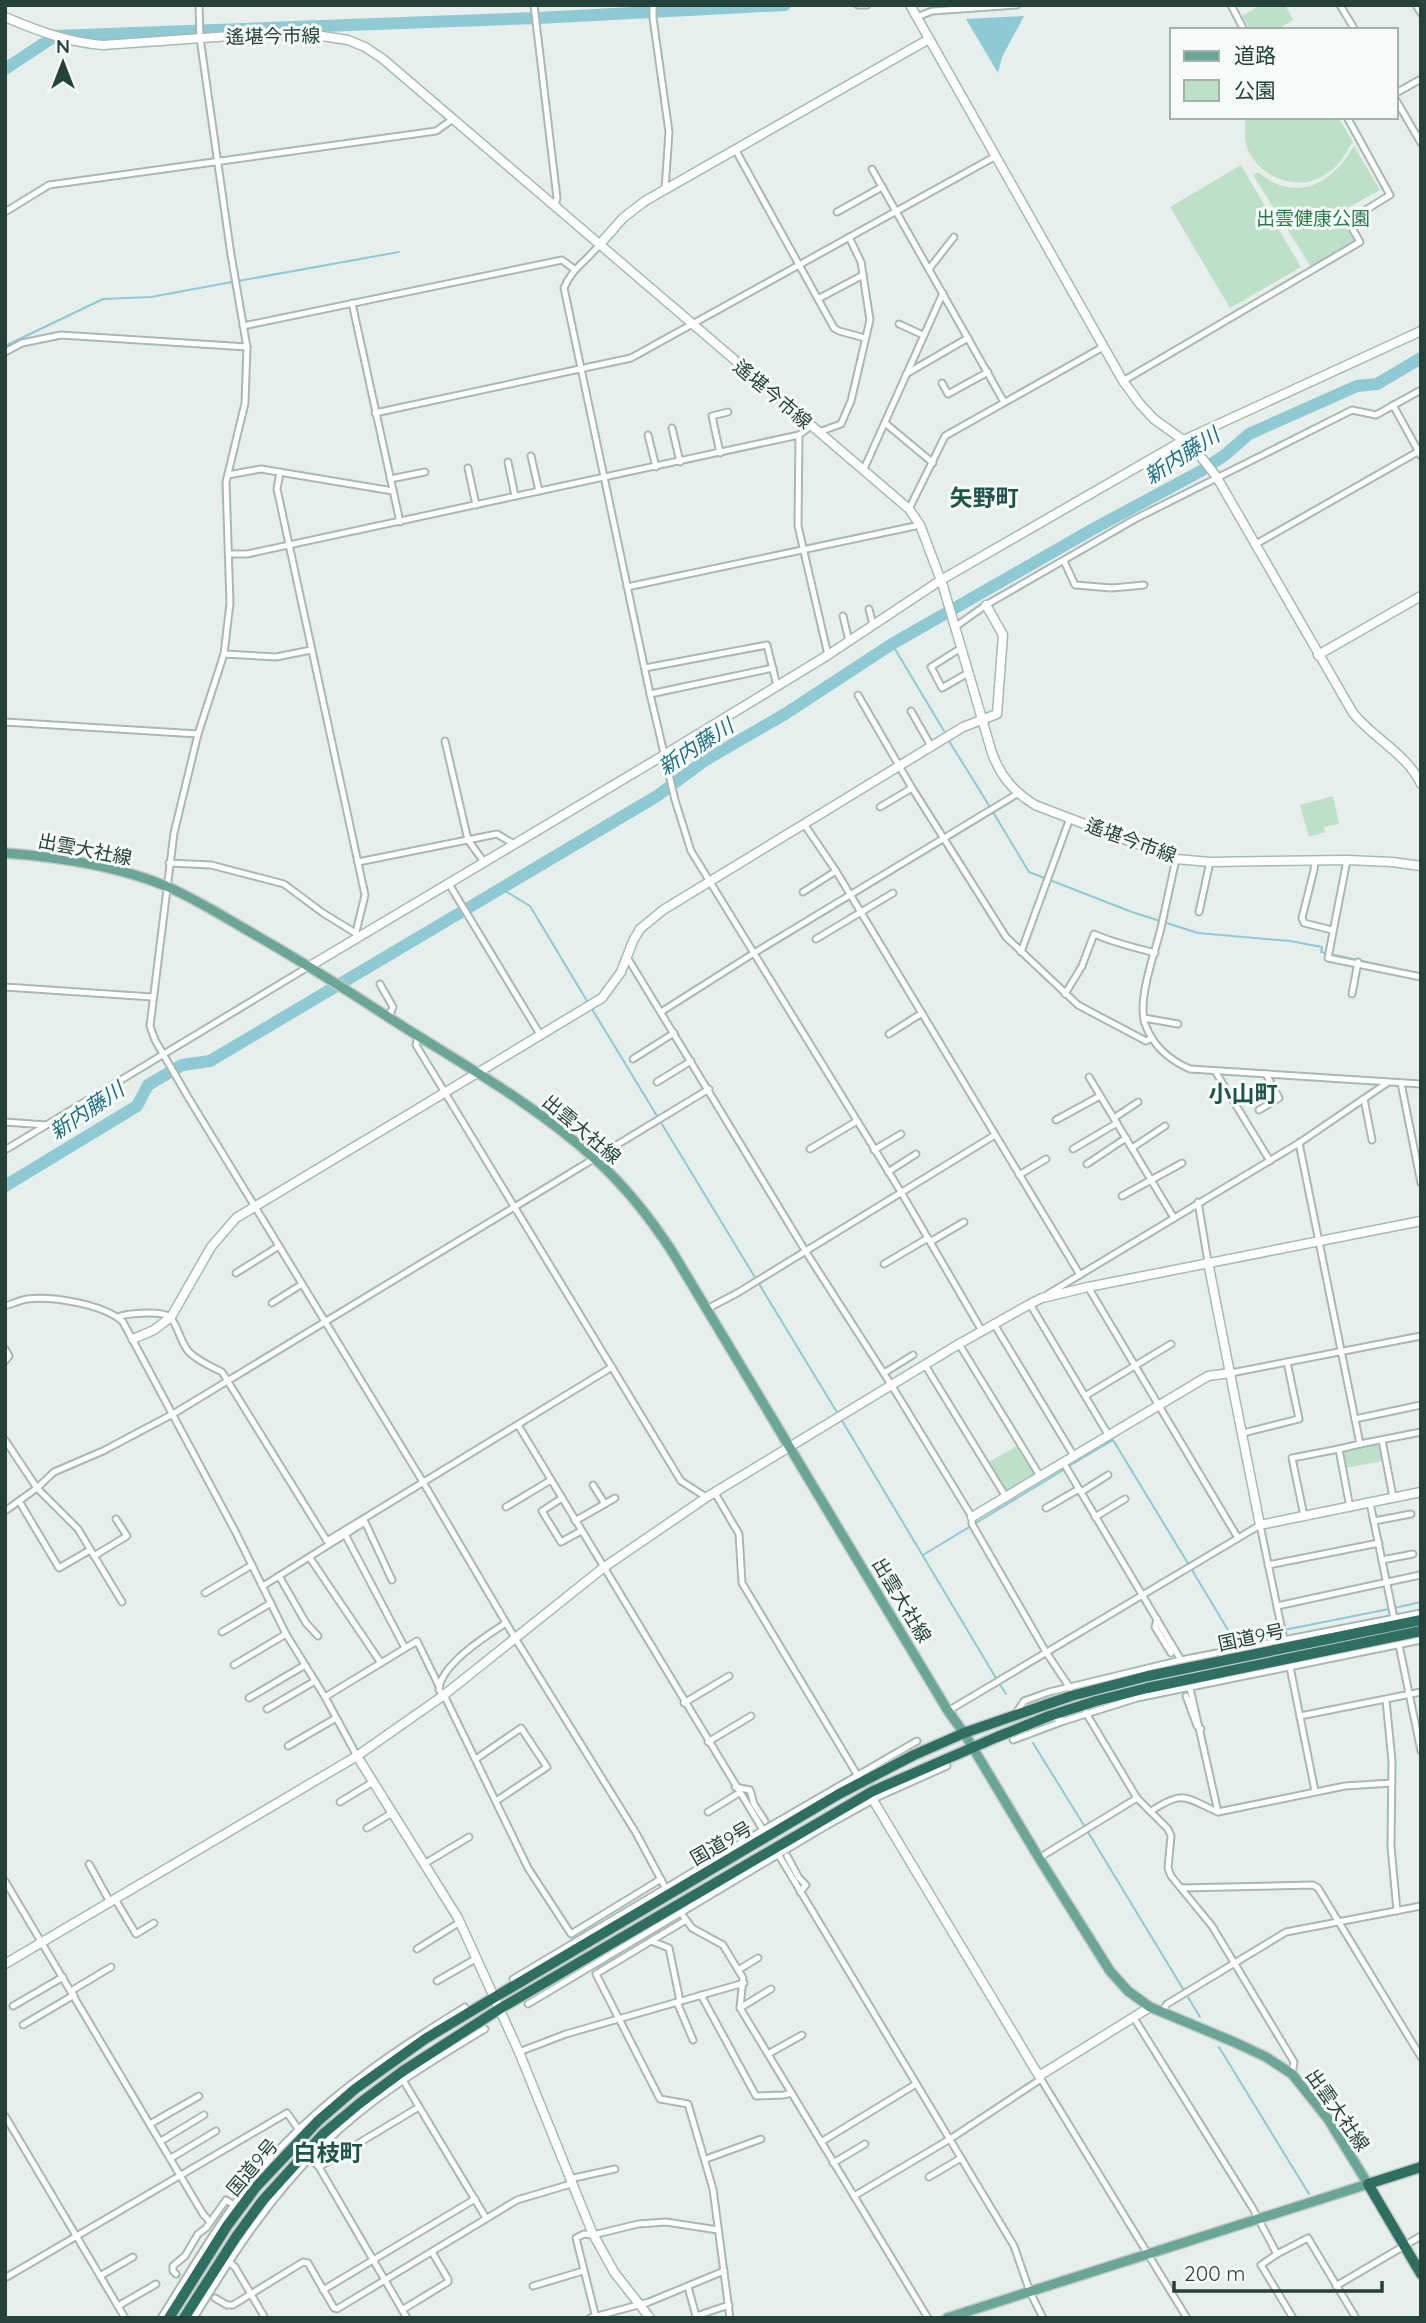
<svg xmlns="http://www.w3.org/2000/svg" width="1426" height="2323" font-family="Quicksand,'Noto Sans JP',sans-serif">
  <rect width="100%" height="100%" fill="#e6efeb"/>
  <g fill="#bfe0c8">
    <polygon points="1261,5 1285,5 1293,20 1276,30 1250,30 1242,16"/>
    <path d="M1248 117H1338L1353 142C1346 152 1340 165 1329 172 1303 193 1264 181 1249 152 1244 142 1245 131 1245 120Z"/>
    <path d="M1354 146 1380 190 1342 211V215L1355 240 1311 267 1253 175 1258 172C1296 204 1332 184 1354 146Z"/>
    <polygon points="1241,165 1301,267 1230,308 1170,207"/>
    <polygon points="1333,796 1339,824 1324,827 1325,832 1309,837 1300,805"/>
    <polygon points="1379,1444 1383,1461 1345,1468 1341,1452"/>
    <polygon points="1017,1446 1035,1475 1010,1491 1005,1490 989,1462"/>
  </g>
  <polygon fill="#8ec9d4" points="1024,16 1002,57 998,73 966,19"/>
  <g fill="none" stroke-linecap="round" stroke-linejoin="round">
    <g stroke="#8ec9d4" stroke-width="2">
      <polyline points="238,281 399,252"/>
      <polyline points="5,346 103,299 151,297 232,282"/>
      <polyline points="892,644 944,731"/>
      <polyline points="949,741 990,807"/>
      <polyline points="993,812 1029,872 1132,912 1198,933 1290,941 1322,947 1321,952 1421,974"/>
      <polyline points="502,889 530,906 587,1001"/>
      <polyline points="592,1009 838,1414"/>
      <polyline points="841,1419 996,1678"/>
      <polyline points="1069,1466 1113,1440 1189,1565"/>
      <polyline points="923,1555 1065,1469"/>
      <polyline points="1192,1570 1234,1640 1279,1631"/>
      <polyline points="1394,1608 1421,1602"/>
      <polyline points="1284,1630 1389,1609"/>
      <polyline points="999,1683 1006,1694"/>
      <polyline points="1033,1743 1085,1827"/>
      <polyline points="1088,1832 1200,2017"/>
      <polyline points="1219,2047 1309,2194"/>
    </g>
    <g stroke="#8ec9d4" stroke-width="12">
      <polyline points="5,69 55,36 538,18 785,5"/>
      <polyline points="5,1186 137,1106 148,1085 182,1065 210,1061 657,796 704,761 785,714 892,644 1093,529 1201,471 1225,455 1249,434 1357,386 1377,384 1421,358"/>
    </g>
    <polyline stroke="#bfccc8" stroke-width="5" stroke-dasharray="5 2.5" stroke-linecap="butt" points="176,2274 215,2298"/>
    <defs>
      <g id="street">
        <polyline points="199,5 200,38 231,255 247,347 245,403 226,482 230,603 224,654 198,734 174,833 150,1026 155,1040 188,1097 423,1482 515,1638 636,1833 665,1887"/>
        <polyline points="534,5 557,198 555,207"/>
        <polyline points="653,5 653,18 669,132 665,189"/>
        <polyline points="858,5 867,5"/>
        <polyline points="1231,5 1244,30"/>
        <polyline points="1340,5 1355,30"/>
        <polyline points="1416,5 1421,13"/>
        <polyline points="917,17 932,11 1017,5"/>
        <polyline points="1396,93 1421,79"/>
        <polyline points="1396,100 1421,143"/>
        <polyline points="735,149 834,328 839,331 865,338"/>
        <polyline points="872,169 1004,402"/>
        <polyline points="5,212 49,185 436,131 453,119"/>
        <polyline points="837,212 882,187"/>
        <path d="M600 244C588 260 571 269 564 288L650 694 675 800 691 851 901 1192 982 1331"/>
        <polyline points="929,269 954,237"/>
        <polyline points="818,299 863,275"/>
        <polyline points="352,303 400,522"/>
        <polyline points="899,324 923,335"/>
        <polyline points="243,326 562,260 574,269"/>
        <polyline points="5,352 22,343 61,335 247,347"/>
        <polyline points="906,374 968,338"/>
        <polyline points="1123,381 1360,242 1348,221 1390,195 1347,117"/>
        <polyline points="942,383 948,394 988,372"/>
        <polyline points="1393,405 1421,456"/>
        <polyline points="375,413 631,358 996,156"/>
        <polyline points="885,423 933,463"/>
        <polyline points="672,428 680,462"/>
        <polyline points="819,432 841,424 851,401 870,320 861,262 849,237"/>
        <polyline points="648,435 656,467"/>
        <polyline points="799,435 798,526 828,655"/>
        <polyline points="720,453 712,416 728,412"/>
        <polyline points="531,456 539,491"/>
        <polyline points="508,462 515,496"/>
        <polyline points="468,468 476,505"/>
        <polyline points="863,471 943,293"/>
        <polyline points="280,472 277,489 365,895 356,932"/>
        <polyline points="228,475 261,469 393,491"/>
        <polyline points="390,479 425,472"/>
        <polyline points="909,509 945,436 1103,347"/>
        <polyline points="1256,544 1421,450"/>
        <polyline points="229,554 247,554 799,435 811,426"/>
        <polyline points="1064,561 1075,585 1112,588 1144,585"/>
        <polyline points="627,587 920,525"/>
        <polyline points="869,609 873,625"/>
        <polyline points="843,616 849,641"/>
        <polyline points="955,627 986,605 1135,519 1352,410 1376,415 1421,390"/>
        <polyline points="961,648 931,667 942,688 968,673"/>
        <polyline points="224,654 276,657 311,650"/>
        <polyline points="645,668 767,645 777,686"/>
        <polyline points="650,694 773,668"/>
        <polyline points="858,695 912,788 1006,937 1078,1005 1146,1041 1152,1038"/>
        <polyline points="911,711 931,746"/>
        <polyline points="5,722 198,734"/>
        <polyline points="445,741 468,840 484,862"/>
        <polyline points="880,807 912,788"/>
        <polyline points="804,824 836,871 1080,1275"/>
        <path d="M1176 859C1171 882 1166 905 1161 928 1155 953 1137 999 1145 1024 1153 1046 1169 1060 1190 1069L1421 1084"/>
        <polyline points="1315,860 1314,870 1302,918 1304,923 1332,930"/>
        <polyline points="1347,860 1328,958 1421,977"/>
        <polyline points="358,862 497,834 514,844"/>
        <polyline points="169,863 211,865 284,884 323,913 357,934"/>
        <polyline points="449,884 541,1036"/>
        <polyline points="803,892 836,871"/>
        <polyline points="1199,912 1210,862"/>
        <polyline points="816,939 893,893"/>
        <polyline points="1021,952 1070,818"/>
        <polyline points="627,957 806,1252 892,1386 972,1517 972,1524 1046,1652 1070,1688"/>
        <polyline points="380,984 393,1007 389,1017"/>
        <polyline points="5,987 152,997"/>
        <path d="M1065 994 1082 966 1094 934C1114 943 1133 947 1155 953"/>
        <polyline points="1352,994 1358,962"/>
        <polyline points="661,1012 754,953 1017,794"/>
        <polyline points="1144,1018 1178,1024"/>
        <polyline points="889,1034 922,1013"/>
        <polyline points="418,1036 416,1045 681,1481 706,1497"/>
        <polyline points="633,1059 674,1033"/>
        <polyline points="1215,1071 1270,1161"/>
        <polyline points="1089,1077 1174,1218"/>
        <polyline points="657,1082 691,1061"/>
        <polyline points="1401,1083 1421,1183"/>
        <polyline points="1364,1099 1372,1140"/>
        <polyline points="1259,1110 1279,1098 1266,1074"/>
        <polyline points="1114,1118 1138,1102"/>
        <polyline points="1056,1120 1100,1096"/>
        <polyline points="5,1122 46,1125"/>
        <polyline points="1299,1143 1360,1444 1339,1449 1350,1508"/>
        <polyline points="1132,1148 1165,1126"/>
        <polyline points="810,1149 857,1121"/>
        <polyline points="1073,1149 1117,1123"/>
        <polyline points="5,1150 308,967"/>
        <polyline points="874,1150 901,1134"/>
        <polyline points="1087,1164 1126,1138"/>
        <polyline points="888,1172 916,1154"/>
        <polyline points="1019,1175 1046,1159"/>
        <polyline points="1122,1196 1182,1163"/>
        <polyline points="1198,1202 1208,1262"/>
        <polyline points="930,1242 964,1222"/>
        <polyline points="884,1264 928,1238"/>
        <polyline points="236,1273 279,1246"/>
        <polyline points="1088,1287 1238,1538"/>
        <polyline points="1048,1294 1299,1143 1387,1083"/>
        <polyline points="272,1303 302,1284"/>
        <polyline points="1030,1304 1109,1436"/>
        <path d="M5 1306C12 1304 20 1300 27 1299 52 1296 104 1304 123 1322L235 1531 286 1634 325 1697 357 1756"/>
        <polyline points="707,1309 739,1292 995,1135"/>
        <path d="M118 1317C128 1313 164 1310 171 1318 179 1328 180 1342 189 1352 198 1361 210 1366 222 1372L327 1541 612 1367"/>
        <polyline points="994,1324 1074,1456"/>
        <polyline points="959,1344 1040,1476"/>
        <polyline points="5,1349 9,1356 5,1361"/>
        <polyline points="925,1365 1006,1497"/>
        <polyline points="884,1373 913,1355"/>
        <polyline points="1231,1373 1421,1336"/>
        <polyline points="1085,1396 1171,1344"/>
        <polyline points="1355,1419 1421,1405"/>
        <polyline points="518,1425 763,1830"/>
        <polyline points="1243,1433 1299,1419 1287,1362"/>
        <polyline points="5,1440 37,1488 78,1529 122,1602"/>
        <polyline points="1382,1440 1393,1497"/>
        <polyline points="1360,1444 1421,1432"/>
        <polyline points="1063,1462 1181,1660"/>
        <polyline points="593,1485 605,1504"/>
        <polyline points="1081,1492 1108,1475"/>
        <polyline points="715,1493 739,1534 742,1583 858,1776"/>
        <polyline points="562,1498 542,1511 561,1542 581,1531"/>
        <polyline points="19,1501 59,1568 90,1550"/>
        <polyline points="1370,1503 1394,1618"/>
        <polyline points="506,1507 551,1480"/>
        <polyline points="1046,1508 1079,1489"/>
        <polyline points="5,1511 37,1488 54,1472 103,1451 173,1414 709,1089"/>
        <polyline points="1304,1516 1292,1458 1339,1449"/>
        <polyline points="1095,1517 1125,1499"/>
        <polyline points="575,1521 615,1498"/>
        <polyline points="1374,1521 1411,1514"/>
        <polyline points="346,1536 405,1648"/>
        <polyline points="94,1556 127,1536 116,1519"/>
        <polyline points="310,1558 381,1663"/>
        <polyline points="1382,1560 1413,1554"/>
        <polyline points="1268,1565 1379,1543"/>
        <polyline points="279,1576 306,1623 318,1636"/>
        <polyline points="263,1586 365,1522 392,1580"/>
        <polyline points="205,1593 252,1565"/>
        <polyline points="1277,1606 1420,1575"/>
        <polyline points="1157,1619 1155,1627 1171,1653"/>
        <path d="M506 1623C486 1636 440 1665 439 1690L444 1695 528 1868 571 1934 661 1879"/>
        <polyline points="222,1632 271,1603"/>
        <polyline points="1399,1645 1421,1751"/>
        <polyline points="234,1665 286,1634"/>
        <polyline points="1290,1667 1315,1791"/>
        <polyline points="1190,1688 1218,1812 1345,1786 1392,1783"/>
        <polyline points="1186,1696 1197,1726 1201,1729"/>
        <polyline points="325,1697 417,1641 439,1686"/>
        <polyline points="249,1698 305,1665"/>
        <polyline points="1386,1700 1392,1761 1391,1847 1397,1911"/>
        <polyline points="684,1703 729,1676"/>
        <polyline points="267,1709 315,1681"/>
        <polyline points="948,1711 1260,1525 1284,1640"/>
        <polyline points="1016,1713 1024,1701 1049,1692 1181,1660 1421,1613"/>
        <polyline points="1086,1713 1137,1798 1168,1829 1171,1836 1168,1868 1171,1876 1212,1926 1294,2062 1292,2074"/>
        <polyline points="1300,1716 1421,1692"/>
        <polyline points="1052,1717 1064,1721 1137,1698 1421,1640"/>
        <polyline points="1013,1740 1064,1721"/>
        <polyline points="708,1742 751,1716"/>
        <polyline points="288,1746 336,1718"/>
        <polyline points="476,1759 521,1728 547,1767 496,1801"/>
        <polyline points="735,1787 750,1790 754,1804 765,1821"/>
        <polyline points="340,1802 373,1782"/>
        <path d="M1151 1811C1184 1790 1184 1797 1218 1812"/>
        <polyline points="708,1812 739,1793"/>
        <polyline points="367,1828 392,1813"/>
        <polyline points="778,1854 1014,2246 1030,2292 1043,2318"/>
        <polyline points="787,1856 799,1878 806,1885 800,1892"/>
        <polyline points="1039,1858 1137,1798"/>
        <polyline points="89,1864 110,1902"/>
        <polyline points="424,1864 469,1837"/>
        <polyline points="5,1881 203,2214 210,2222"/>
        <polyline points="1181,1888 1313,1885 1318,1888 1421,2057"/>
        <polyline points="115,1899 136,1934 154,1923"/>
        <polyline points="681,1913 692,1928 723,1945 743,1978 740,2008 928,2318"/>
        <polyline points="686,1920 596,1974 660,2099 688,2104 713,2189 730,2318"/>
        <polyline points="651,1941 669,1948 680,2001"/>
        <polyline points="417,1949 460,1922"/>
        <polyline points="738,1970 758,1958"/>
        <polyline points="513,1979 763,1830 917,1741"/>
        <polyline points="437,1981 477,1958"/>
        <polyline points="71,1991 111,1967"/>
        <polyline points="701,1995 756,2096 784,2095 791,2093"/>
        <polyline points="677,2002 693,2040"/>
        <polyline points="528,2004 826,1826 880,1796 947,1766"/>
        <polyline points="13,2006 63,1977"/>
        <polyline points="740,2008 771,1989"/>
        <polyline points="1161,2013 1167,2004 1286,1932 1421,1906"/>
        <polyline points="1134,2018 1252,2207 1277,2254"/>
        <polyline points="23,2025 74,1995"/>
        <polyline points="519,2052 566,2034 744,1983"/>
        <polyline points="768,2054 802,2035"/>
        <polyline points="1039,2076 1187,2318"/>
        <polyline points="403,2080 486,2218"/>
        <polyline points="5,2116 125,2318"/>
        <polyline points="150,2124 199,2096"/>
        <polyline points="161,2141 204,2115"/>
        <polyline points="821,2142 916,2084"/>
        <polyline points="171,2158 216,2131"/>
        <polyline points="310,2158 319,2167 407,2318"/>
        <polyline points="706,2159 761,2139"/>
        <polyline points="833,2163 865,2144"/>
        <polyline points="319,2167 419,2107"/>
        <polyline points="929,2177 961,2158"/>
        <polyline points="569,2179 615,2169"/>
        <polyline points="854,2196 950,2139 1041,2079"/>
        <polyline points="229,2262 235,2267 265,2318"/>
        <polyline points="176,2274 173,2271 173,2266 185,2256 198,2234 206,2228 226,2200 234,2205"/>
        <polyline points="100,2276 133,2257"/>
        <polyline points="5,2278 287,2113 299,2130"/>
        <polyline points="533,2286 583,2271"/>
        <polyline points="1336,2286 1421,2236"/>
        <polyline points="688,2287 696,2316 729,2305"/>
        <polyline points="323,2290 475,2199"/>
        <polyline points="215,2298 227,2305 233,2305 303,2262 308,2263 334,2308 337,2309 517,2200 571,2184"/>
        <polyline points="118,2306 156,2284"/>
        <polyline points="402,2310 448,2282 448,2279 432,2252"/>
        <path d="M161 2318C198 2259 232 2199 280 2148 334 2091 398 2048 465 2007"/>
        <path d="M194 2318C231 2257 270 2197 321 2147 369 2099 427 2064 485 2029"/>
        <polyline points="590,2318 649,2302 724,2271"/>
        <polyline points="596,2318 576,2238 584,2234 593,2235 638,2224 666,2222 718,2230"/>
        <polyline points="1293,2318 1261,2265 1277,2254 1308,2238 1356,2318"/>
      </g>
      <g id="secondary">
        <path d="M910 5 1123 381 1140 404 1154 419 1194 448 1216 476 1353 713C1373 738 1407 754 1421 784"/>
        <path d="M5 17C38 31 67 42 103 45L230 36 309 34 348 40 365 47 383 59 909 509 920 525 943 586 992 753C1001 777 1013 791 1035 805L1176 859 1210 862 1347 860 1392 862 1421 866"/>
        <polyline points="600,244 623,218 645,201 929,39"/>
        <polyline points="1318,655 1421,596"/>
        <polyline points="310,966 664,755 828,655 941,580 1184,440 1421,331"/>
        <polyline points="1208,1262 1260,1525 1421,1492"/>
        <polyline points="133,1339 154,1330 171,1317 211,1247 236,1218 602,998 621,972 633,941 640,929 663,910 963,727 997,714 1003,635 986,605"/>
        <polyline points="972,1517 1208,1376 1231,1373"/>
        <polyline points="357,1756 458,1918 519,2052 592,2232 614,2272 650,2318"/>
        <polyline points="873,1800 1039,2076 1150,2007"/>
        <polyline points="5,1964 357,1756 444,1695 603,1568 707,1497 959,1344 1030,1304 1042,1298 1088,1287 1421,1221"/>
      </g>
      <path id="primary" d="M5 853C58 857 117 866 166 886 193 898 220 914 245 929 293 956 339 985 385 1015 456 1061 533 1102 595 1159 625 1186 651 1219 673 1253L948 1711 964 1733 1039 1858 1110 1971 1128 1991 1150 2007 1234 2042 1266 2057 1292 2074 1328 2119 1368 2184 947 2318"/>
      <g id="highway">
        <polyline points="1421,2167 1368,2184 1421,2274"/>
        <polyline points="169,2318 227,2226 256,2187 318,2121 355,2089 425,2039 495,1997 839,1794 914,1755 964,1733 1071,1696 1148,1676 1421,1620"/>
        <polyline points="184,2318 236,2237 263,2200 323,2134 360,2103 403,2071 501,2008 873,1791 997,1737 1049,1716 1096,1701 1147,1688 1421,1631"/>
      </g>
    </defs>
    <use href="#street" stroke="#a8b8b2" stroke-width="9"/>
    <use href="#secondary" stroke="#a4bbb3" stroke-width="11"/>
    <use href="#primary" stroke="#c2cac8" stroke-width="12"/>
    <use href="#highway" stroke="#c2cac8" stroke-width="13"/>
    <use href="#street" stroke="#fff" stroke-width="5"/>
    <use href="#secondary" stroke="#fff" stroke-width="8"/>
    <use href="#primary" stroke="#6aa596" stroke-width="9"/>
    <use href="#highway" stroke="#2f6f62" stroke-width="10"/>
  </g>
  <g text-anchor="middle" stroke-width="6" stroke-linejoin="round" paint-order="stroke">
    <g font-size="19" fill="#24423a" stroke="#f7fbf9">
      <text transform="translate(273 36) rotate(-1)" y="7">遙堪今市線</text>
      <text transform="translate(773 394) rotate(40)" y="7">遙堪今市線</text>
      <text transform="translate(1131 840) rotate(20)" y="7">遙堪今市線</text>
      <text transform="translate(85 849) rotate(11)" y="7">出雲大社線</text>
      <text transform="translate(582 1129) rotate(40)" y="7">出雲大社線</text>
      <text transform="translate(902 1600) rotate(59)" y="7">出雲大社線</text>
      <text transform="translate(1251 1637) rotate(-12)" y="7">国道9号</text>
      <text transform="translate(721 1843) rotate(-30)" y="7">国道9号</text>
      <text transform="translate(1338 2110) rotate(55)" y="7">出雲大社線</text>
      <text transform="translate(252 2167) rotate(-50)" y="7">国道9号</text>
    </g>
    <g font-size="19" fill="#2d7a4b" stroke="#f7fbf9">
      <text x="1313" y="225">出雲健康公園</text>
    </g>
    <g font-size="21" font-style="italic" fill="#1c6f80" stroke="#f7fbf9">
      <text transform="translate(1182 456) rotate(-33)" y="7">新内藤川</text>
      <text transform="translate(696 747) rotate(-33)" y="7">新内藤川</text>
      <text transform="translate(87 1111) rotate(-34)" y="7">新内藤川</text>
    </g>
    <g font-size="23" font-weight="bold" fill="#1f5548" stroke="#f7fbf9">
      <text x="984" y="506">矢野町</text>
      <text x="1243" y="1102">小山町</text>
      <text x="328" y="2161">白枝町</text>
    </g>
  </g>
  <rect width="1426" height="2323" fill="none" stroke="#24423a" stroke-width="14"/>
  <rect x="1170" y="28" width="228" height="91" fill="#f7fbf9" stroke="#a3b1ad" stroke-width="2"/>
  <rect x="1184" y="51" width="35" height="10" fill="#6aa596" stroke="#a3b1ad" stroke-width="2"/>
  <text x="1234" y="63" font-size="21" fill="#24423a">道路</text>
  <rect x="1184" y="80" width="35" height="21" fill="#bfe0c8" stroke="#a3b1ad" stroke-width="2"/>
  <text x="1234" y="98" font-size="21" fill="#24423a">公園</text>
  <g transform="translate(63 63)" stroke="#f7fbf9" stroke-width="5" paint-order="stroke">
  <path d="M0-5L12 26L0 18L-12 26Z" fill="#24423a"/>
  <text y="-10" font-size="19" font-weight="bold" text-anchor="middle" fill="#24423a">N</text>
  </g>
  <path d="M1174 2281v10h208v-10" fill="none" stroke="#24423a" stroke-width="3.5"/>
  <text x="1184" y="2281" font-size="21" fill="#24423a" stroke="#f7fbf9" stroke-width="5" paint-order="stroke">200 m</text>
</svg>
